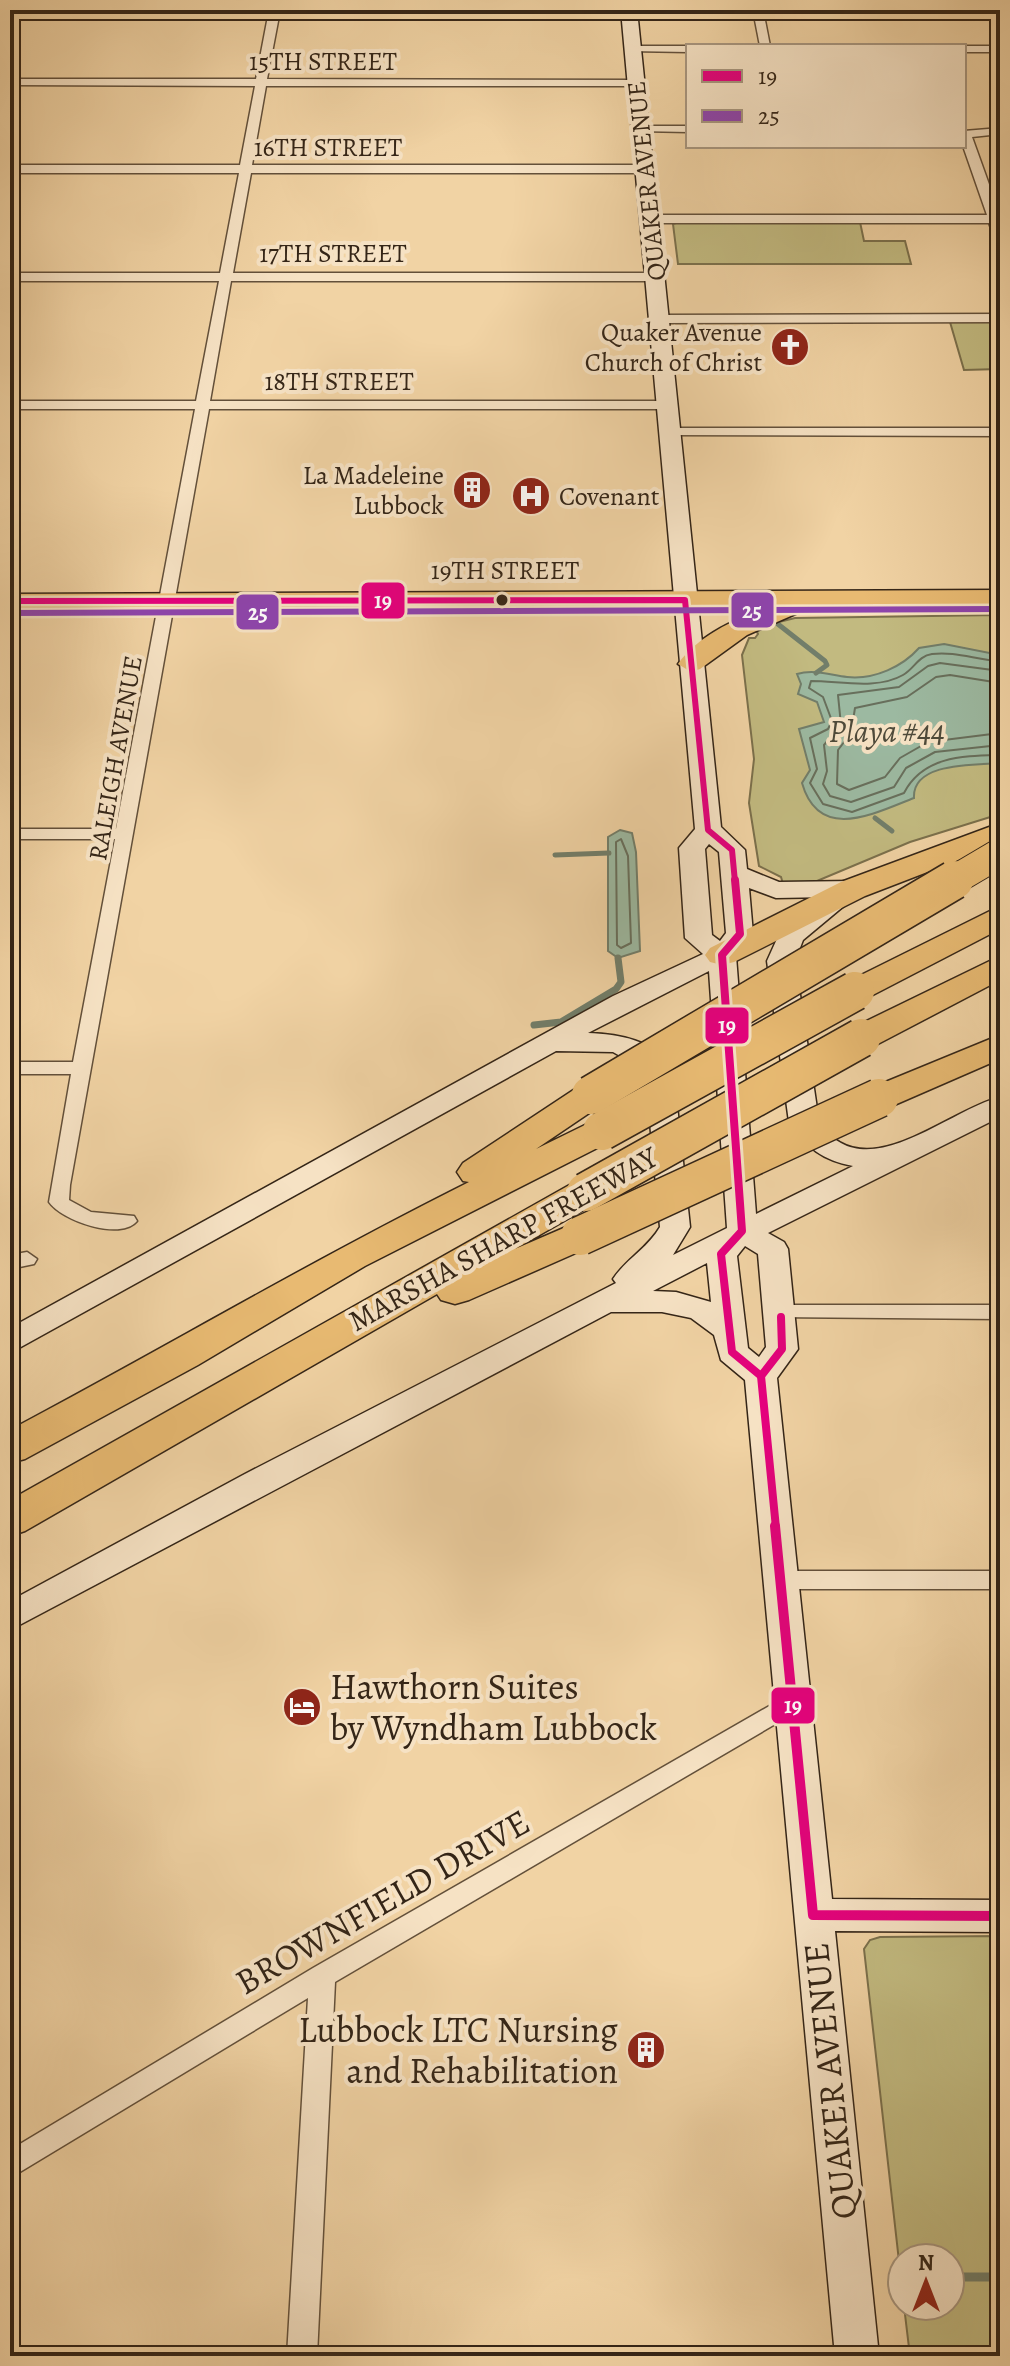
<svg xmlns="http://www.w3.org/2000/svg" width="1010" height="2366" font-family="Alegreya,serif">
  <rect width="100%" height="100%" fill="#f1d3a4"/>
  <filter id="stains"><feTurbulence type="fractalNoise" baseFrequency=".0025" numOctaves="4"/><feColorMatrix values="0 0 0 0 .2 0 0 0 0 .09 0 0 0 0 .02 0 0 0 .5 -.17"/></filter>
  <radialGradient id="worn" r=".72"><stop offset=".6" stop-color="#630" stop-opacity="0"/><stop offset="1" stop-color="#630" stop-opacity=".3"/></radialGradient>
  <g fill="#c2ba80" stroke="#7b704c" stroke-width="2">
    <polygon points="679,222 860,222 864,241 905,241 911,264 678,264 673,224"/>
    <polygon points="950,322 1000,322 1000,369 964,370"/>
    <polygon points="1000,615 1000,814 910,842 817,881 783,884 781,877 759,866 749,803 754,759 742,655 749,638 755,638 758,634 755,628 795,618"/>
    <polygon points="1000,1936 1000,2356 910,2356 904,2306 950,2306 950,2258 902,2258 902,2288 864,1949 870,1940 880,1937"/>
  </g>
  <g fill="#9cb9a1" stroke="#727e6a" stroke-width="2">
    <path d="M944 644 1000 655V763C975 765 912 762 914 798 875 813 819 843 802 783L810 770 799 729 824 722 817 702 798 694 801 684 797 674C814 669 830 675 847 677 875 680 903 666 919 648Z"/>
    <polygon points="620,830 632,833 636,852 640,951 618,958 608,951 608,837"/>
  </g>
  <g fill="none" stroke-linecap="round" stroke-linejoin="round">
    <g stroke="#686f5c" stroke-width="2">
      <path d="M1000 661C977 660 955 651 932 654 918 656 915 668 903 675 877 690 840 681 811 681L809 688 823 697 832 721 828 729 810 738 817 769 810 783 823 804 852 812 904 793C923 756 963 756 1000 755"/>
      <polyline points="1000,671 940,663 928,666 899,687 838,695 841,725 824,745 827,771 823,784 830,796 851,802 894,787 906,768 935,752 1000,745"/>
      <polyline points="1000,683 950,675 936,677 907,697 855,708 851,733 838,750 837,784 849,790 885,777 900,758 928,742 1000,733"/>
      <polygon points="621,839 628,856 631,943 621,948 617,945 616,842"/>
    </g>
    <g stroke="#727e6a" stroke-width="5">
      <polyline points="774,621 825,661 827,665 816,673"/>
      <polyline points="875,818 892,831"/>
      <polyline points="555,855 609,853"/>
    </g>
    <polyline stroke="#727e6a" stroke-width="7" points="534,1025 561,1022 616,989 621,982 618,958"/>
    <polyline stroke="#727e6a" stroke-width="9" points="950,2277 1000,2277"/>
    <defs>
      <g id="street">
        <path d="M10 10 633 11 634 13 629 16H279L267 79 637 80 643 83 637 86H266L252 165H646L652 169 646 173H251L233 273H656L662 277 656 281H231L210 401H669L676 405 669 409H209L70 1185 69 1200 91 1212 134 1216 137 1221C121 1241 62 1221 49 1202L71 1074H10V1062H73L115 839H10V829H116L195 409H10V401H196L219 281H10V273H220L239 173H10V165H240L255 86 10 85V79H256L268 16 10 15Z"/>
        <polygon points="753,10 763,10 770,46 760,46"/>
        <polygon points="633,46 689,46 688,52 629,51 629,47"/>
        <polygon points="963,46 1000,46 1000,52 964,52"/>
        <polygon points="642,126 688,126 688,132 638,131 636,129"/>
        <polygon points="1000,128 1000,134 972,137 1000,215 1000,240 994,236 989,223 651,223 645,219 651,215 987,215 963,146 964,131"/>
        <polygon points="1000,314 1000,322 660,323 654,319 660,315"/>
        <polygon points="672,428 1000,428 1000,436 667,435 667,429"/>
        <polygon points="27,1252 37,1259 34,1264 10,1269 10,1255"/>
        <polygon points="781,1305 1000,1305 1000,1319 774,1317 770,1312"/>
        <polygon points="781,1571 1000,1571 1000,1589 781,1589 773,1586 769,1580 773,1574"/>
        <polygon points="792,1693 801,1695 804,1702 801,1709 335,1982 317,2356 287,2356 308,1998 10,2178 10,2150 313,1968"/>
      </g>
      <path id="secondary" d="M621 10H637L721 827 745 850 747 869 779 882 853 881 862 883 866 889 862 895 833 897 845 905 803 940 795 961 819 1122C864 1190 946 1111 1000 1097V1117L768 1233 784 1242 788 1249 798 1349 777 1378 832 1899 1000 1900V1932L835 1931 879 2356H835L745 1380 721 1360 714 1335 691 1318 662 1312H611L10 1630V1601L243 1475 616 1283 613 1279C626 1259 648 1248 660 1227L645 1070 613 1052 556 1051 10 1353V1328L613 996 703 954 685 938 679 848 695 829ZM709 844 719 852 726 933 720 941 712 935 705 849ZM749 888 776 898 831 897 823 899 781 930 767 961 789 1122C807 1148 822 1160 853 1166L756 1214 736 956 753 934ZM709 971 727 1228 673 1255 690 1227 673 1068C654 1040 619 1034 588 1033ZM745 1246 758 1254 766 1347 759 1357 748 1348 737 1256ZM707 1263 711 1302 676 1292 653 1291Z"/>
      <path id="primary" d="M1000 590V604L802 605 800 612 747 635 700 669 691 672 678 664C698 635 740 617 772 605L10 608V594Z"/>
      <g id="highway">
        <polygon points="1000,823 1000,844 865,896 734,962 722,965 710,962 705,955 710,948 841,882"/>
        <polygon points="1000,906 1000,929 867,998 855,1002 843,998 837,991 843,984"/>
        <polygon points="1000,956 1000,980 874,1046 861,1049 848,1046 843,1038 848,1030"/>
        <polygon points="1000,1035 1000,1059 892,1106 879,1109 866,1106 861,1098 866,1090"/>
        <path d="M591 1084 604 1087 609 1095 604 1103 536 1149 589 1123 602 1119 615 1123 621 1131 615 1139 365 1266 198 1365 25 1459 10 1463V1430C164 1348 313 1260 469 1182L463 1181 457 1172 463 1163 578 1087Z"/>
        <polygon points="586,1180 599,1183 605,1192 599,1201 515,1249 566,1227 580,1223 594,1227 599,1236 594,1245 469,1300 455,1304 441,1300 437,1294 25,1531 10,1536 10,1500 573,1183"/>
      </g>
    </defs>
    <use href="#street" stroke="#63503a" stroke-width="3"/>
    <use href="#secondary" stroke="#342517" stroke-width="3"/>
    <use href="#primary" stroke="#342517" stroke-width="3"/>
    <use href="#highway" stroke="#342517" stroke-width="3"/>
    <use href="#street" fill="#f6e2c4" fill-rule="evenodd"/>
    <use href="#secondary" fill="#f6e2c4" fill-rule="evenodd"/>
    <use href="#primary" fill="#e8ba72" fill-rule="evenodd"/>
    <use href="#highway" fill="#e8ba72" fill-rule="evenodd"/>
    <defs>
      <polyline id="highway-bridge-far1" points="951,882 1000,853"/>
      <g id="highway-bridge">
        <polyline points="591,1095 954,880"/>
        <polyline points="602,1131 855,991"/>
        <polyline points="586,1192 861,1038"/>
        <polyline points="580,1236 879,1098"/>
      </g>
    </defs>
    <use href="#highway-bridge-far1" stroke="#342517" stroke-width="31" stroke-linecap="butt"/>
    <use href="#highway-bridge" stroke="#342517" stroke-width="41" stroke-linecap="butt"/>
    <use href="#highway-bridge-far1" stroke="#e8ba72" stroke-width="29"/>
    <use href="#highway-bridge" stroke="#e8ba72" stroke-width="38"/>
    <defs>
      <polyline id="bus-1-far2" points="10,601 685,600 708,830 732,850 735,882"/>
      <g id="bus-1-far1">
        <polyline points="735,880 740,934 722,955 742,1231 721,1254 732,1352 761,1376"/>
        <polyline points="776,1528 761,1376 782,1349 781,1317"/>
      </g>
      <polyline id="bus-1" points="775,1526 813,1915 1000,1916"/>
      <polyline id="bus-2" points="10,613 1000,609"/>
    </defs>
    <use href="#bus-1-far2" stroke="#f6e2c4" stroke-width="11"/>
    <use href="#bus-1-far1" stroke="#f6e2c4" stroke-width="14"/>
    <use href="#bus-1" stroke="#f6e2c4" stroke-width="16"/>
    <use href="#bus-2" stroke="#f6e2c4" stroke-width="11"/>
    <use href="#bus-1-far2" stroke="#e5007d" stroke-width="6"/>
    <use href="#bus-1-far1" stroke="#e5007d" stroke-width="8"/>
    <use href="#bus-1" stroke="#e5007d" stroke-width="10"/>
    <use href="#bus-2" stroke="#8e44ad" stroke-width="6"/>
  </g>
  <defs>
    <symbol id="church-disc" viewBox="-11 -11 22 22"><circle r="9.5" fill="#8f2418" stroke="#f6e2c4"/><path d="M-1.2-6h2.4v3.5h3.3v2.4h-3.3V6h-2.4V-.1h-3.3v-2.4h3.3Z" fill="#fff"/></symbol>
    <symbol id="building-disc" viewBox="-11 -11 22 22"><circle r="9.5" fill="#8f2418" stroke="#f6e2c4"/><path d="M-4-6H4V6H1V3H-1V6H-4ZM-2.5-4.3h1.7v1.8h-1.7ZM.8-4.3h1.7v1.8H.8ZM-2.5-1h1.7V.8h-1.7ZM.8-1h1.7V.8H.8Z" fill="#fff"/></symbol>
    <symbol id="hospital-disc" viewBox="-11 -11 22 22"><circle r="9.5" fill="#8f2418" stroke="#f6e2c4"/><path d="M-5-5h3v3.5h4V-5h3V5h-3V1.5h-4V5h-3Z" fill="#fff"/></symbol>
    <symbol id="hotel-disc" viewBox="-11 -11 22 22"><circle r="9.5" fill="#8f2418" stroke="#f6e2c4"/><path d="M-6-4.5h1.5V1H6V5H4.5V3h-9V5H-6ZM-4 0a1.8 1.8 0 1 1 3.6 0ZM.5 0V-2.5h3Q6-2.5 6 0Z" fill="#fff"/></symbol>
  </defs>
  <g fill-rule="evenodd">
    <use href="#church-disc" x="768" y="325" width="44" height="44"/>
    <use href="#building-disc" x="450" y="468" width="44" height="44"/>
    <use href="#hospital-disc" x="509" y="474" width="44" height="44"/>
    <use href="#hotel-disc" x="280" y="1685" width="44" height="44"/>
    <use href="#building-disc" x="624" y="2028" width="44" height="44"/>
  </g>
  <circle fill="#342517" stroke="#f6e2c4" stroke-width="3" cx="502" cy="600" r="7"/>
  <g text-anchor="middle" stroke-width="8" stroke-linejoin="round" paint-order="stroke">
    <g font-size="26" fill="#342517" stroke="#f6e2c4">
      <text x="323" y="70">15TH STREET</text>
      <text x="328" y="156">16TH STREET</text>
      <text transform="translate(646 181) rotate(-96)" y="9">QUAKER AVENUE</text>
      <text x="333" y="262">17TH STREET</text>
      <text x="339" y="390">18TH STREET</text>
      <text x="505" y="579">19TH STREET</text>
      <text transform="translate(115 758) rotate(-80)" y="9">RALEIGH AVENUE</text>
    </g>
    <g font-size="26" fill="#342517" stroke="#f6e2c4" text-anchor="end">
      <text x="762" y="341">Quaker Avenue<tspan x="762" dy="30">Church of Christ</tspan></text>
      <text x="444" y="484">La Madeleine<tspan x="444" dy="30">Lubbock</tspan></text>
      <text x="559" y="505" text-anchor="start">Covenant</text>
    </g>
    <g font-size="30" fill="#342517" stroke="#f6e2c4">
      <text transform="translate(503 1239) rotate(-29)" y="10">MARSHA SHARP FREEWAY</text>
    </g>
    <g font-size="32" font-style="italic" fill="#4e4a3a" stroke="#f6e2c4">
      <text x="887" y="742">Playa #44</text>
    </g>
    <g font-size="36" fill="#342517" stroke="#f6e2c4" text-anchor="start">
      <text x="330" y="1699">Hawthorn Suites<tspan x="330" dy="41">by Wyndham Lubbock</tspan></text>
      <text x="618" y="2042" text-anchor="end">Lubbock LTC Nursing<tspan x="618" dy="41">and Rehabilitation</tspan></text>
    </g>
    <g font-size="36" fill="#342517" stroke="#f6e2c4">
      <text transform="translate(382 1901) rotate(-30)" y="13">BROWNFIELD DRIVE</text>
      <text transform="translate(829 2081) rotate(-96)" y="13">QUAKER AVENUE</text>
    </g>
  </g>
  <g stroke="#f6e2c4" stroke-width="3">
    <rect x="360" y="581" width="46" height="39" rx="8" fill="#e5007d"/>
    <rect x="730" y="591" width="45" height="38" rx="8" fill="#8e44ad"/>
    <rect x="235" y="593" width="45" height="38" rx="8" fill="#8e44ad"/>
    <rect x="704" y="1006" width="46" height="39" rx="8" fill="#e5007d"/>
    <rect x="770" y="1686" width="46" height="39" rx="8" fill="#e5007d"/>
  </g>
  <g font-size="22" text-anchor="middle" font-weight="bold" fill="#fff">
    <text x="383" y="608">19</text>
    <text x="752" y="618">25</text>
    <text x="258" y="620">25</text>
    <text x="727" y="1033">19</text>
    <text x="793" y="1713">19</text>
  </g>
  <rect width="1010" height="2366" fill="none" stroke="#f1d3a4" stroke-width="40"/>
  <rect x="12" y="12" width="986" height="2342" fill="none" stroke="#342517" stroke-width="4"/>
  <rect x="20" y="20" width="970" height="2326" fill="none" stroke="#342517" stroke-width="2"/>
  <rect x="686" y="44" width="280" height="104" fill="#f6e2c4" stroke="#a8967f" stroke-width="2"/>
  <rect x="702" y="70" width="40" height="12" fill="#e5007d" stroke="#a8967f" stroke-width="2"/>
  <text x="758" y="84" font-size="24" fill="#342517">19</text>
  <rect x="702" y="110" width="40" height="12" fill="#8e44ad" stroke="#a8967f" stroke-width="2"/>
  <text x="758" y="124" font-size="24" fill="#342517">25</text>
  <g transform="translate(926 2282)"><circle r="38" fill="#f6e2c4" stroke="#a8967f" stroke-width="2"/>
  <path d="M0-6L14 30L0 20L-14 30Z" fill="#8f2418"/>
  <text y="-12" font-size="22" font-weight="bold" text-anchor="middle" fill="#342517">N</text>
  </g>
  <rect width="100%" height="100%" filter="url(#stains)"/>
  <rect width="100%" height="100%" fill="url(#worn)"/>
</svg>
